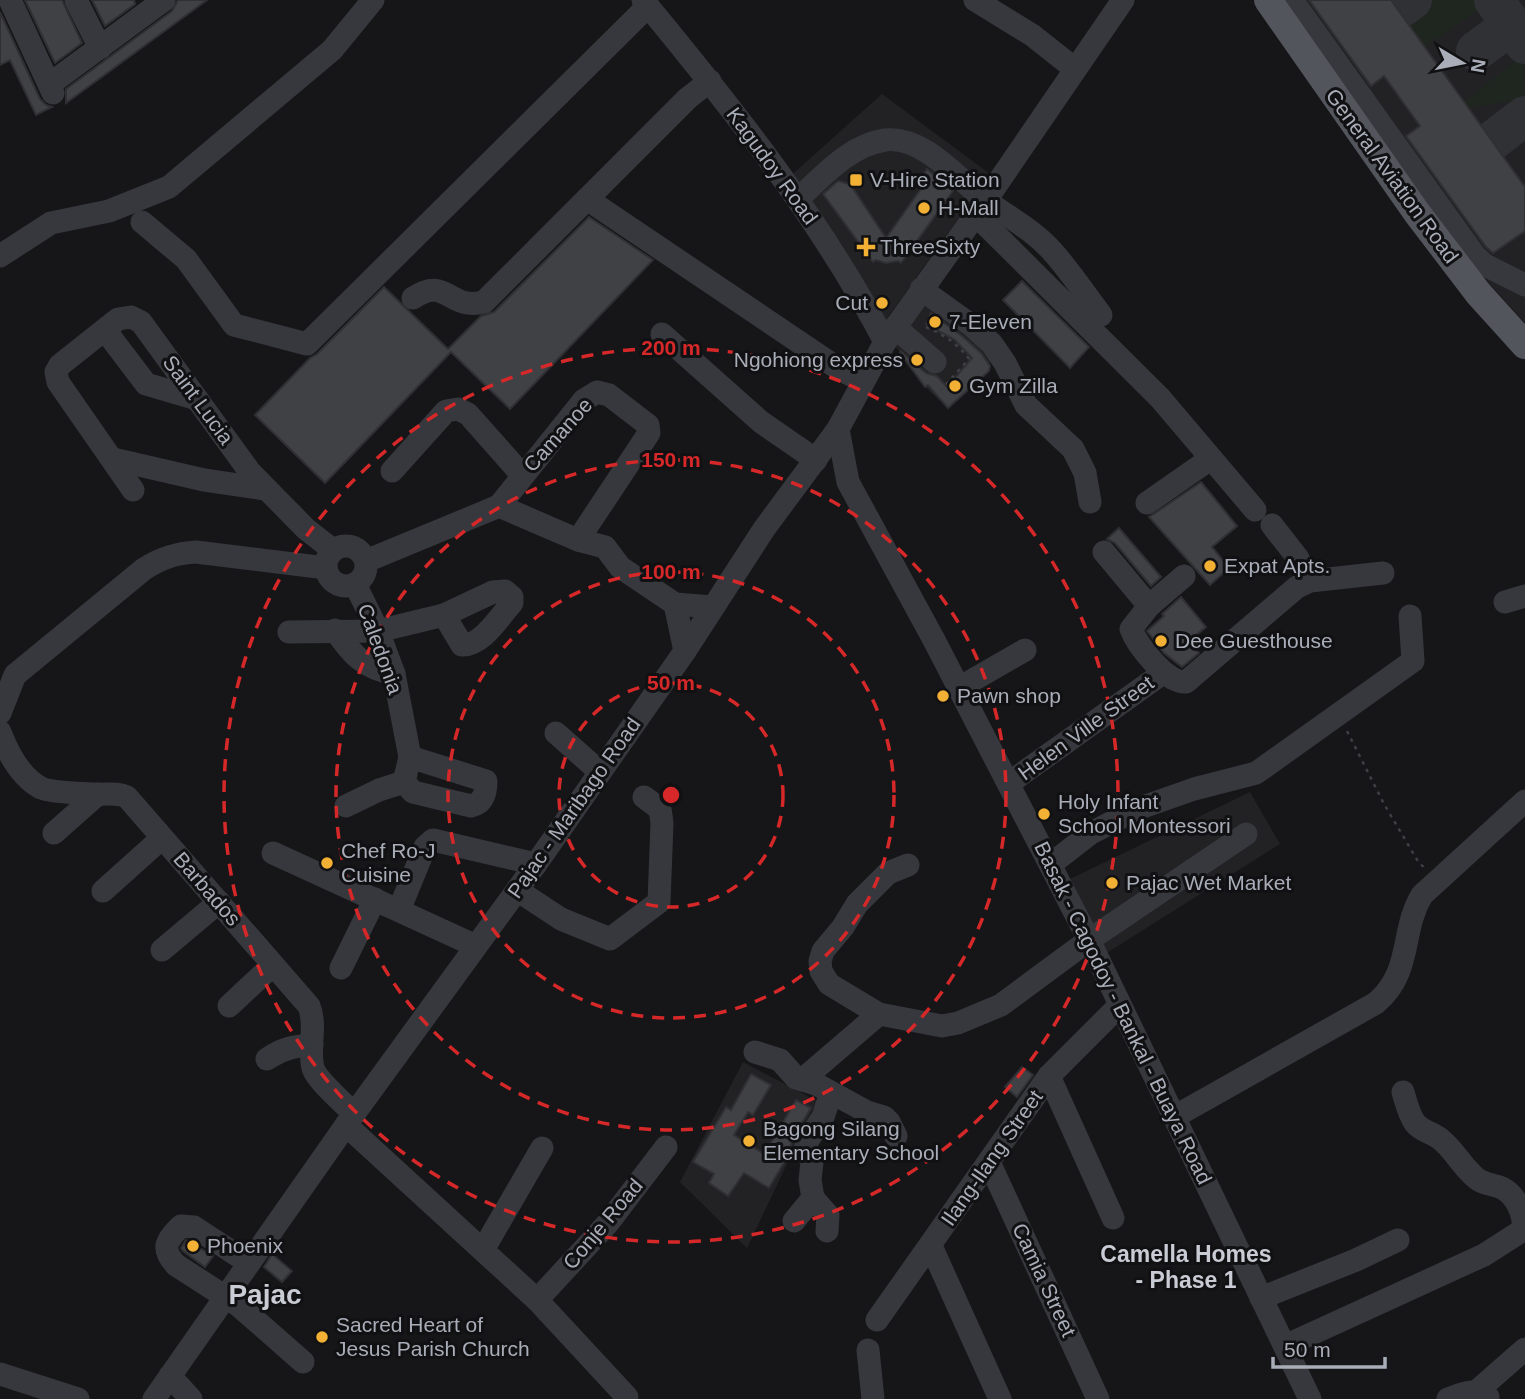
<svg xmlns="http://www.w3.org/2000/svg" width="1525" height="1399" font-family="Arial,sans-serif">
  <rect width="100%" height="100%" fill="#161618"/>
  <g fill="#222225">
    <polygon points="1283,0 1525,0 1525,323 1449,239"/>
    <polygon points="882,94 990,174 885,321 786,180"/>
    <polygon points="926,297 991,354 989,371 948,408 925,387 893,343"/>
    <polygon points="1250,792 1280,844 1105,954 1068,880"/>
    <polygon points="743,1062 817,1101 747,1248 680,1182"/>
  </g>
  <g fill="#1e261f">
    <polygon points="1423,0 1484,0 1487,4 1425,47 1402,15"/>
    <polygon points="1523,55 1525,99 1469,108 1464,102"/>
  </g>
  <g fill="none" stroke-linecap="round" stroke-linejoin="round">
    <g stroke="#303135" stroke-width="40">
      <polyline points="1494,0 1525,44"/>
      <polyline points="1398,10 1412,0"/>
      <polyline points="1476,51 1511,25"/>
      <polyline points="1492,141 1525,116"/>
    </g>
  </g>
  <g fill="#404145" stroke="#303034" stroke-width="2">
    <polygon points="25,0 62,0 82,43 55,63"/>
    <polygon points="92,0 134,0 135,4 105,26"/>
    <polygon points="178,0 207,0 66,103 66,89 172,11"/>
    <polygon points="1309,0 1391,0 1525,187 1525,231 1493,253 1486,247 1406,136 1420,126 1384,76 1371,86"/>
    <polygon points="0,12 40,99 46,105 52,107 36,115 10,60 0,65"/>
    <polygon points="927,169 953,191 901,263 898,261 886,263 876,260 873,262 823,194 838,181 850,184 886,238 925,183 920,179"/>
    <polygon points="589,217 653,260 510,409 451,352 325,483 255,415 310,358 317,354 384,287 448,349 481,316 494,312"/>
    <polygon points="1022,281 1089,347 1070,368 1003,300"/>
    <polygon points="931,313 962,336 981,353 990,366 989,371 948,408 928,385 925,387 900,353 901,351 926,373 937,376 947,387 972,358 955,340 926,324"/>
    <polygon points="1201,482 1237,526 1212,547 1229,568 1210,585 1149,517"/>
    <polygon points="1119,528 1161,577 1151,586 1115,543 1107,539"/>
    <polygon points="1181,597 1206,627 1189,641 1199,653 1182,667 1164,653 1147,631 1164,616 1162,614"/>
    <polygon points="1022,1067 1033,1075 1017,1097 1005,1087"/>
    <polygon points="751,1074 771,1085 753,1115 748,1112 734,1135 764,1154 796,1100 811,1108 795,1135 789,1150 791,1151 769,1188 744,1173 728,1196 709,1183 714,1174 693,1162 726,1107 731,1110"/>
    <polygon points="186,1240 213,1256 205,1267 183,1251 181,1248"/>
    <polygon points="272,1254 292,1271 282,1282 264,1267"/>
  </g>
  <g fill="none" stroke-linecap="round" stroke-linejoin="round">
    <g stroke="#3d3f44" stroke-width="2.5" stroke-dasharray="3.5 5" stroke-linecap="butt">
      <path d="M926 327C944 335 957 343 969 359L940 391"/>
      <polyline points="1347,731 1384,804 1419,863 1425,868"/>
    </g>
    <g stroke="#37383d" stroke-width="23">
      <polyline points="10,0 53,93"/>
      <polyline points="76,0 100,48"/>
      <path d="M643 0C732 108 820 218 885 342"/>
      <polyline points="975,0 1032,35 1075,69"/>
      <polyline points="1292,0 1475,256 1485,265 1525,285"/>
      <polyline points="50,84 164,0"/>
      <polyline points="587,199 839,369 863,381"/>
      <path d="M798 199C823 176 850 145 885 140 924 135 960 182 988 202 1010 218 1034 231 1052 251 1070 271 1085 294 1101 315"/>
      <polyline points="975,214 1160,398 1255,510"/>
      <polyline points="142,222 186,259 234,325 307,344 648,6"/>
      <polyline points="0,256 51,223 109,211 169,187 332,50 373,0"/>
      <polyline points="921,289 971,325 992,344 1005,363 1026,405 1073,449 1085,473 1090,502"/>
      <path d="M413 298C447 275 448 311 484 302L688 98 710 81"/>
      <polyline points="895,327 935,362"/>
      <polyline points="105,330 146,384 197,399"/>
      <polyline points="662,334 761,422 816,460"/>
      <polyline points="838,429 848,482 934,640 1089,940 1310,1399"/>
      <polyline points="113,459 204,480 265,489"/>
      <polyline points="392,471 446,411 458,409 468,414 522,475"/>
      <polyline points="133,490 58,382 56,372 60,365 118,319 131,317 141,322 250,472 306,529 333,550"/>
      <polyline points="1147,503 1203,464 1208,456"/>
      <polyline points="499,506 584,400 597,392 609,395 648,425 649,433 578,540"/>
      <polyline points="499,506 578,540 605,547 620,567 675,604 712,607"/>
      <polyline points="1272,525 1297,557 1310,581"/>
      <circle cx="346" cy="566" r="20"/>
      <polyline points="1104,552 1149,606"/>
      <polyline points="366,561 499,506"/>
      <path d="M1184 576 1149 606 1131 629C1137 645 1167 684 1186 682L1297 587 1310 581 1383 573"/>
      <polyline points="355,584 378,631 394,674 410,757"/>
      <path d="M505 591 512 597V603C499 617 482 646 462 645L444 615 493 592Z"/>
      <polyline points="1505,602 1525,596"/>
      <polyline points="675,604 685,651"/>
      <path d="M335 630C352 655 364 668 394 674"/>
      <polyline points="289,632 378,631 444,615"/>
      <polyline points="959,688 1025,650"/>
      <path d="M0 713 15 675 144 569C161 558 176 553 196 552L326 568"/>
      <path d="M0 732C8 753 20 777 41 788 53 793 82 793 95 794 108 795 116 792 127 797L309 1006C317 1025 308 1048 313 1068 317 1081 344 1103 354 1114"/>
      <polyline points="556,733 600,772"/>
      <path d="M410 757 486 781C486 793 484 803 471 806L413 792 404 782Z"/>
      <polyline points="1009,783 1163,673"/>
      <polyline points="346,806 379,790 404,782"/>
      <polyline points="54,833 98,794"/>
      <polyline points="273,853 476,946"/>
      <polyline points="1051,864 1091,833 1140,808 1194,789 1256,773 1413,661 1410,616"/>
      <polyline points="517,890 561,919 610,939 659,902 662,823 660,809 644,797"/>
      <polyline points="103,891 162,838"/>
      <polyline points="399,910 425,847 433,840 536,864"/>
      <polyline points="162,950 219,902"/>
      <polyline points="341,968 375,899"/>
      <polyline points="229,1006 273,965"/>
      <polyline points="879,1014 829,984 821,971 820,961 823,951 843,927 857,904 888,873 908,865"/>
      <polyline points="755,1052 780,1060 796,1078 816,1084 867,1112 884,1117 889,1122 896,1136"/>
      <path d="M267 1059C282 1049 293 1046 312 1045"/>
      <polyline points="1049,1076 1113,1218"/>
      <polyline points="802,1080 879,1014 942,1026 958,1023 1001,1005 1089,940 1246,834"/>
      <path d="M1174 1117 1376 1003C1413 972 1400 931 1422 895L1525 801"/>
      <polyline points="346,1125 537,1300 627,1397"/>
      <polyline points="989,1162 1098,1399"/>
      <polyline points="794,1221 813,1198"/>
      <polyline points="827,1231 828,1215 813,1198 810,1180 812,1162 805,1149 808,1140 823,1117 831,1093"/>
      <polyline points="931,1246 1000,1399"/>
      <polyline points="483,1250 542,1148"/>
      <path d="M249 1263 194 1227 181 1226C167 1240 160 1248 176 1265L238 1305 303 1362"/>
      <polyline points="1261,1298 1356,1260 1398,1240"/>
      <polyline points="537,1300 608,1223 666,1147"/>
      <polyline points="877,1320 1049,1076 1119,1006"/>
      <path d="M1285 1346 1484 1255 1523 1230C1525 1215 1516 1195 1502 1188 1493 1184 1484 1185 1476 1178 1462 1167 1454 1149 1439 1138 1431 1132 1421 1131 1415 1123 1409 1115 1406 1102 1403 1092"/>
      <polyline points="868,1350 873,1399"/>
      <polyline points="0,1374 78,1399"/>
      <polyline points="170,1376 191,1399"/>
      <polyline points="1476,1392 1525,1349"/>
      <polyline points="154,1399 346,1125 536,864 685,651 764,529 838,429 885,342 986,200 1123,0"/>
      <path d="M1448 1399C1461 1394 1476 1387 1488 1397"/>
    </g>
    <polyline stroke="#53555c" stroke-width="28" points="1268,0 1417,213 1478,293 1525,345"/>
  </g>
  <g fill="none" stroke="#d62828" stroke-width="3.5" stroke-dasharray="12 9">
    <circle cx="671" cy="795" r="112"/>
    <circle cx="671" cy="795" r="223"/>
    <circle cx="671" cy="795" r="335"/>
    <circle cx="671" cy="795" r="447"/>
  </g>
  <g fill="#f2b134" stroke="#111113" stroke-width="2.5">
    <rect x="849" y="173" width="14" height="14" rx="3.5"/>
    <circle cx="924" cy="208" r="7"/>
    <path d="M862.5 236.5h7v7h7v7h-7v7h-7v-7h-7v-7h7z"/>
    <circle cx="882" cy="303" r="7"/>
    <circle cx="935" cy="322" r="7"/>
    <circle cx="917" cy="360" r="7"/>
    <circle cx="955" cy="386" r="7"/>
    <circle cx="1210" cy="566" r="7"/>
    <circle cx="1161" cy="641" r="7"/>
    <circle cx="943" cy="696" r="7"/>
    <circle cx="1044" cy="814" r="7"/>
    <circle cx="327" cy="863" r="7"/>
    <circle cx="1112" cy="883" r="7"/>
    <circle cx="749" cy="1141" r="7"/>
    <circle cx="193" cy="1246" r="7"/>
    <circle cx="322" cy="1337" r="7"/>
  </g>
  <g text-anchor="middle" stroke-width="6" stroke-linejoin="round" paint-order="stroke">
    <g font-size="21" fill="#a8adb8" stroke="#111113">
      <text transform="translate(772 166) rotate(54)" y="7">Kagudoy Road</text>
      <text transform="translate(1392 176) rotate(54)" y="7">General Aviation Road</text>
      <text transform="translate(198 400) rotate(54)" y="7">Saint Lucia</text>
      <text transform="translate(558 435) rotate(-48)" y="7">Camanoe</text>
      <text transform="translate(380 649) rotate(70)" y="7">Caledonia</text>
      <text transform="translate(1086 728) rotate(-36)" y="7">Helen Ville Street</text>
      <text transform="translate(574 808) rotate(-55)" y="7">Pajac - Maribago Road</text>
      <text transform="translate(207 889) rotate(49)" y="7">Barbados</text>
      <text transform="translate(1123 1013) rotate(64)" y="7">Basak - Cagodoy - Bankal - Buaya Road</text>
      <text transform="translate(992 1158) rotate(-55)" y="7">Ilang-Ilang Street</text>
      <text transform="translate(603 1224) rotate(-50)" y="7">Conje Road</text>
      <text transform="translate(1044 1280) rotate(65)" y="7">Camia Street</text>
    </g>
    <g font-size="21" fill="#a8adb8" stroke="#111113" text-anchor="start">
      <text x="870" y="187">V-Hire Station</text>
      <text x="938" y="215">H-Mall</text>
      <text x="880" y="254">ThreeSixty</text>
      <text x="868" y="310" text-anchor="end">Cut</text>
      <text x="949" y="329">7-Eleven</text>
      <text x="903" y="367" text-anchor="end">Ngohiong express</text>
      <text x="969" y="393">Gym Zilla</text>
      <text x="1224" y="573">Expat Apts.</text>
      <text x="1175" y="648">Dee Guesthouse</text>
      <text x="957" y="703">Pawn shop</text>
      <text x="1058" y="809">Holy Infant<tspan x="1058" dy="24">School Montessori</tspan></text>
      <text x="341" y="858">Chef Ro-J<tspan x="341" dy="24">Cuisine</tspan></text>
      <text x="1126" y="890">Pajac Wet Market</text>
      <text x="763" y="1136">Bagong Silang<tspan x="763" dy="24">Elementary School</tspan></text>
      <text x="207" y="1253">Phoenix</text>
      <text x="336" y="1332">Sacred Heart of<tspan x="336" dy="24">Jesus Parish Church</tspan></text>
    </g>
    <g font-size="23" font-weight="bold" fill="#c9ccd4" stroke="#111113">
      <text x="1186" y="1262">Camella Homes<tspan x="1186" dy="26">- Phase 1</tspan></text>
    </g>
    <g font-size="28" font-weight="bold" fill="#c9ccd4" stroke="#111113">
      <text x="265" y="1304">Pajac</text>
    </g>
  </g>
  <circle cx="671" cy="795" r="10" fill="#d62828" stroke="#111113" stroke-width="3.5"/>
  <g font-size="21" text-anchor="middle" font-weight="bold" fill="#d62828" stroke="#111113" stroke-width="6" stroke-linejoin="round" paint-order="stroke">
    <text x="671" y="355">200 m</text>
    <text x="671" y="467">150 m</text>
    <text x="671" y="579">100 m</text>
    <text x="671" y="690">50 m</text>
  </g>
  <g transform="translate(1462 63) rotate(100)" stroke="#111113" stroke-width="5" paint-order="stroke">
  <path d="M0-5L12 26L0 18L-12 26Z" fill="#a8adb8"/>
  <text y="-10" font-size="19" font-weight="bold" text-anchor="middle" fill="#a8adb8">N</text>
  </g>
  <path d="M1273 1357v10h112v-10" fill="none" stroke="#a8adb8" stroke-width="3.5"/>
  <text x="1284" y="1357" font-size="21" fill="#a8adb8" stroke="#111113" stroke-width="5" paint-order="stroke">50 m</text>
</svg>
